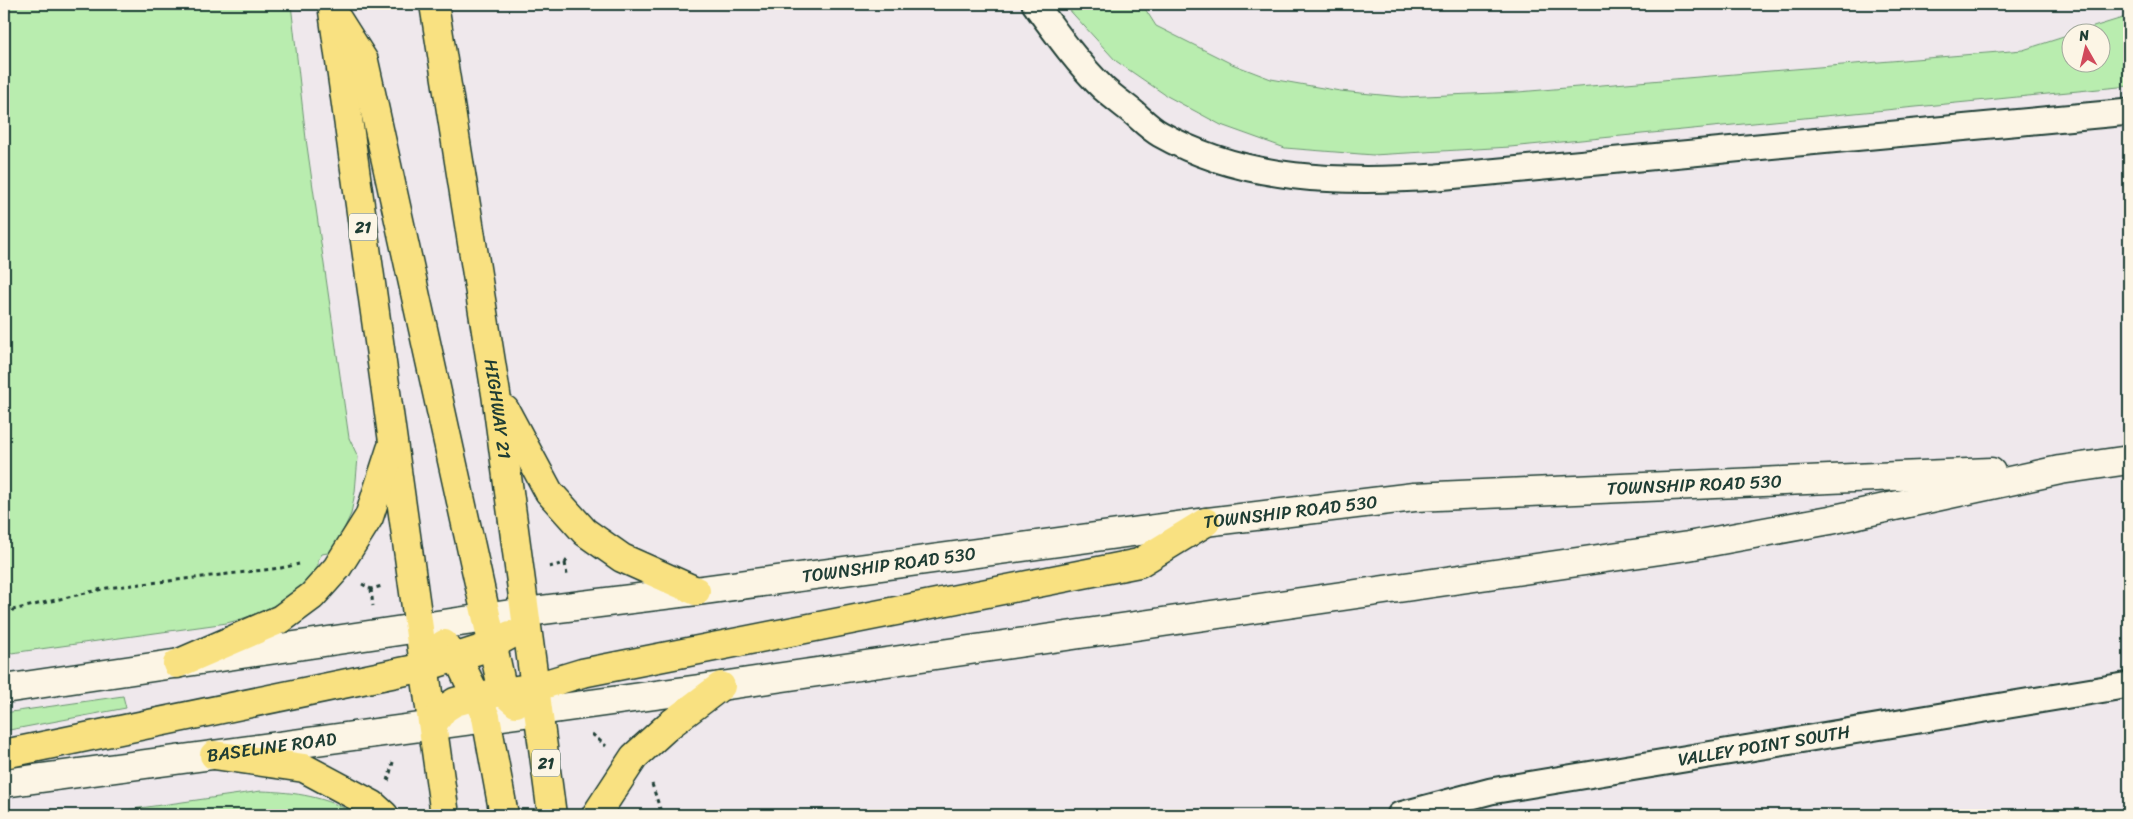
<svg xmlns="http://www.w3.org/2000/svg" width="2133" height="819" font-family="Sriracha,sans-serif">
  <rect width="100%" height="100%" fill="#efe8ec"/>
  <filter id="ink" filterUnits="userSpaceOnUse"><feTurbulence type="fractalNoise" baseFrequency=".02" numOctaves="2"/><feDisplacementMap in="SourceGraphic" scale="10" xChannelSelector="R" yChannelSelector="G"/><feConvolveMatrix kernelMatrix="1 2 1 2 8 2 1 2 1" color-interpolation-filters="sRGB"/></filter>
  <g filter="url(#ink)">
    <g fill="#b9edaf" stroke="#6c9572">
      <path d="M4 4H291L306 139 349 438 358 457 355 492 351 514 333 552 322 554 318 560V571C288 601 268 612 227 623L4 654Z"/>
      <polygon points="1064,4 1142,4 1156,26 1232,64 1271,79 1340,91 1402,97 1518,92 2023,50 2070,35 2070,62 2100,62 2100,32 2077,32 2129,16 2129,86 1510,147 1373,155 1285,148 1221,125 1167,96 1116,61"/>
      <polygon points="123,696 126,708 4,731 4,713"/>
      <path d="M261 791C295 792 328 797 357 815H90Z"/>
    </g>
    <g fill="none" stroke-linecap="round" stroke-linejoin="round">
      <defs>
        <g id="minor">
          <path d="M1035 4C1056 33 1078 64 1104 89 1113 97 1124 105 1134 113 1142 120 1151 129 1160 134 1245 182 1342 183 1437 177L2129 112"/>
          <path id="s1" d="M1400 815 1491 791 2129 685"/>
        </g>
        <g id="tertiary">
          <path id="s2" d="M526 612 696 591 1206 522 1414 497 1991 472"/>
          <polyline points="539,711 721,686 1688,546 1830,520 2060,470 2129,460"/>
        </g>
        <g id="secondary">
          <polyline points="4,689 526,612"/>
          <path id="s3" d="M4 783 539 711"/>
        </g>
        <g id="primary">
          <polyline points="332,4 445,815"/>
          <path id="s4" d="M434 4 496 394 552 815"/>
          <polyline points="338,20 364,61 503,692 516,703"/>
          <polyline points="505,410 549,492 585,532 622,558 696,591"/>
          <polyline points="444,644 462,667 486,717 504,815"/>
          <polyline points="177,664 281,619 312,596 337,568 369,517 391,449"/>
          <polyline points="433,724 444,709 455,702 477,696 536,687 582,673 1139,563 1206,522"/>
          <polyline points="4,754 425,667 488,647 510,635"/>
          <polyline points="214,755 304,768 373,805 384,815"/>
          <polyline points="596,815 634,757 668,726 721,686"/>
        </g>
      </defs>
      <use href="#minor" stroke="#1f3d34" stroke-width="29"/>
      <use href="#tertiary" stroke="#1f3d34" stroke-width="31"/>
      <use href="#secondary" stroke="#1f3d34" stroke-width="31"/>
      <use href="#primary" stroke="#1f3d34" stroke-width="31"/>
      <g stroke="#1f3d34" stroke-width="3" stroke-dasharray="4 4" stroke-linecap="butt">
        <polyline points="565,563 567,575"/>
        <polyline points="549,567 565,563 569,557"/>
        <polyline points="362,584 371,589 382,586"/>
        <polyline points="371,589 373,606"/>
        <polyline points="4,612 107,588 281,568 299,564"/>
        <polyline points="592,734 606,746"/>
        <polyline points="388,781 393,762"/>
        <polyline points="652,784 662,815"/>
      </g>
      <use href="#minor" stroke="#fcf5e5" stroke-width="25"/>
      <use href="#tertiary" stroke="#fcf5e5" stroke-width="28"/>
      <use href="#secondary" stroke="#fcf5e5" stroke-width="28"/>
      <use href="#primary" stroke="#f9e181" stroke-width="28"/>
    </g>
  </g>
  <g text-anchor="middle" stroke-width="4" stroke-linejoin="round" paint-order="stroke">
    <g fill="#fcf5e5" stroke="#617469" stroke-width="1">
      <rect x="349" y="213.5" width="28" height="27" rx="4"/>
      <rect x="532" y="749.5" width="28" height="27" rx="4"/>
    </g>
    <g font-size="16" font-weight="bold" fill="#1f3d34">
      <text x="363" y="233">21</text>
      <text x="546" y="769">21</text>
    </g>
    <g font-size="18" fill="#1f3d34" stroke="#fcf5e5">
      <text dy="6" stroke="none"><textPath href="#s4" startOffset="410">HIGHWAY 21</textPath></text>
      <text dy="6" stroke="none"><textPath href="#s2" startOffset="1176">TOWNSHIP ROAD 530</textPath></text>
      <text dy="6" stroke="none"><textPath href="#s2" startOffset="771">TOWNSHIP ROAD 530</textPath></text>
      <text dy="6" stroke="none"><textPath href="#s2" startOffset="366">TOWNSHIP ROAD 530</textPath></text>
      <text dy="6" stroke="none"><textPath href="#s1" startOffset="371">VALLEY POINT SOUTH</textPath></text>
      <text dy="6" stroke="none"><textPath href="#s3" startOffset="270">BASELINE ROAD</textPath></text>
    </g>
  </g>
  <rect width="2133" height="819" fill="none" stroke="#fcf5e5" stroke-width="20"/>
  <rect x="10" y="10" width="2113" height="799" fill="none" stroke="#1f3d34" stroke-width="2" filter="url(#ink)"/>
  <g transform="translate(2086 48) rotate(352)"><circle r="24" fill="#fcf5e5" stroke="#a4ab9e"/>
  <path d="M0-4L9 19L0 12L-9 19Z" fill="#d1495b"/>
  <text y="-8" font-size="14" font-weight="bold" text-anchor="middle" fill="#1f3d34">N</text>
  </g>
</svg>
